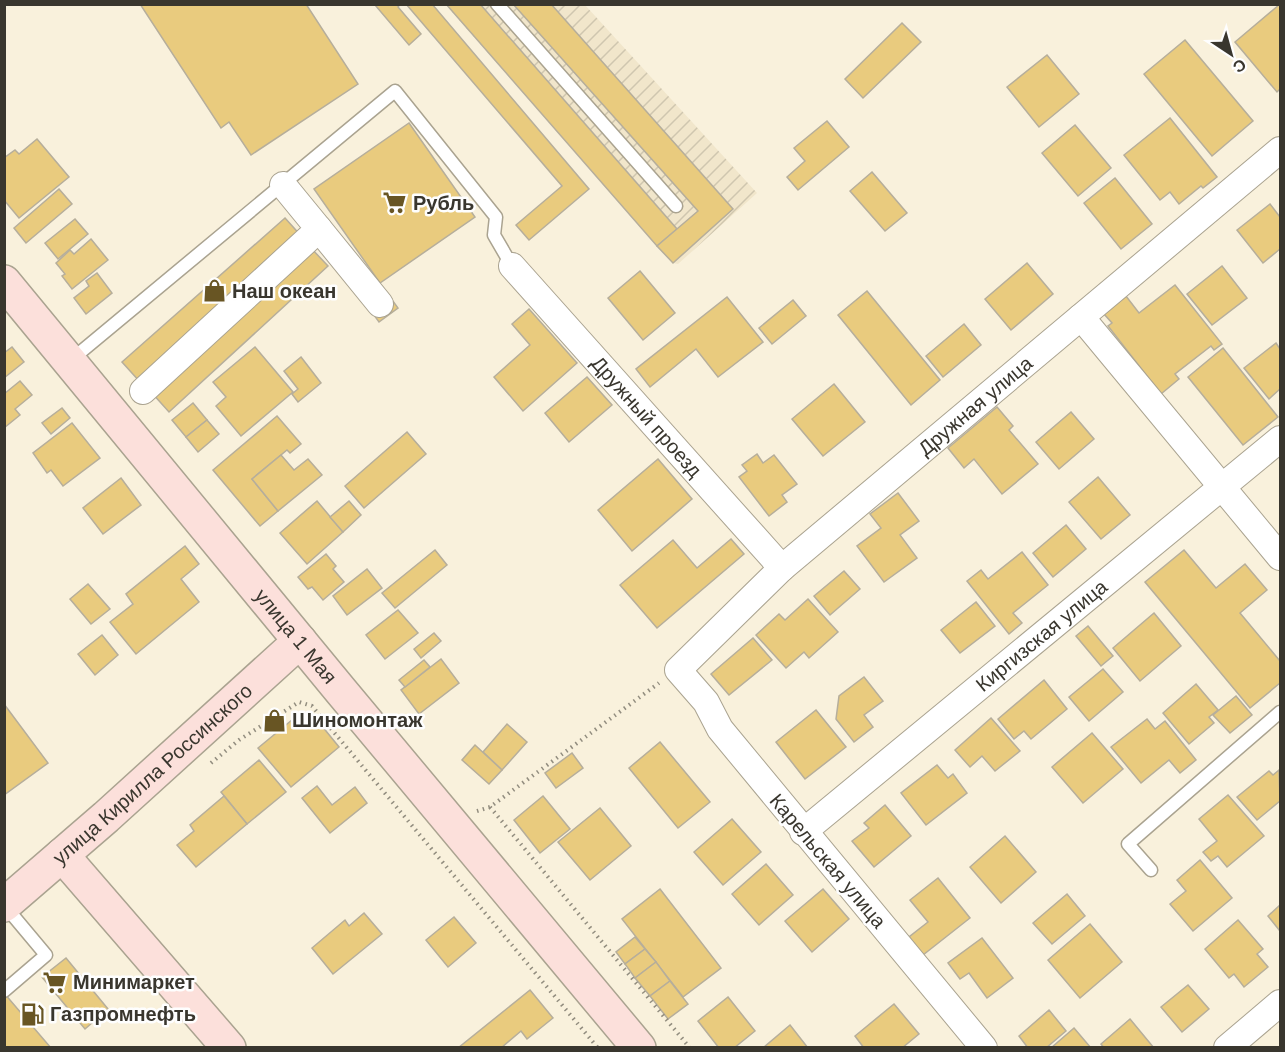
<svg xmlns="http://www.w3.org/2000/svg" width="1285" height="1052" font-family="Arial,sans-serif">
  <defs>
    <pattern id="industrial-furrows" width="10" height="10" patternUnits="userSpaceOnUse" patternTransform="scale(1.5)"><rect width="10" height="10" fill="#f1e6cb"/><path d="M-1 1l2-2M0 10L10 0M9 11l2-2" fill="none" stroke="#cfc6af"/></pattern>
  </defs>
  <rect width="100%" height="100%" fill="#f9f1dc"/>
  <polygon fill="url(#industrial-furrows)" points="446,5 585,5 757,193 678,264 673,263"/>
  <g fill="#e9cb7e" stroke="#b6ae9b" stroke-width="1.5">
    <polygon points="140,4 306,4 358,84 251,155 229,122 221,128"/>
    <polygon points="400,4 398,7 421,34 409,45 375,5"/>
    <polygon points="406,4 432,4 589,189 529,240 516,225 562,186"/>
    <polygon points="446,4 480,4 677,229 657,246"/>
    <polygon points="513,4 551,4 733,209 673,263 657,246 698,211"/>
    <polygon points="1280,4 1280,89 1277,92 1235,42"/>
    <polygon points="902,23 921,42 863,98 845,79"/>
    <polygon points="1185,40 1253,121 1212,156 1144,74"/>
    <polygon points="1047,55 1079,94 1039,127 1007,87"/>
    <polygon points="1170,118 1217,177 1203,188 1201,186 1179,204 1170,192 1160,200 1124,155"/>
    <polygon points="827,121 849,147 798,190 787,177 805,161 794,148"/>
    <polygon points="409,123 475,217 380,283 314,189"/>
    <polygon points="1075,125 1111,168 1078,196 1042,153"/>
    <polygon points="37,139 69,177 19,218 4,200 4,158 15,150 19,154"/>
    <polygon points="872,172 907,213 885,231 850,191"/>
    <polygon points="1115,178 1152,224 1121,249 1084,203"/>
    <polygon points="59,189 72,204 26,243 14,228"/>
    <polygon points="1270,204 1280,217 1280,249 1263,263 1237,230"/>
    <polygon points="285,218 303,238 140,382 122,362"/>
    <polygon points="75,219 88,234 58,259 45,243"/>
    <polygon points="91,239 108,260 72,289 62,276 65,274 56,263 70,250 74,254"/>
    <polygon points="310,247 328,266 169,412 152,393"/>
    <polygon points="1027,263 1053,294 1011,330 985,299"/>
    <polygon points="1222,266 1247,298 1212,325 1187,294"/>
    <polygon points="640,271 675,313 643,340 608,298"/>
    <polygon points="97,273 112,293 86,314 74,298 89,286 86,281"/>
    <polygon points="1175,285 1222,344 1214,350 1211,346 1175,374 1179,379 1161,394 1108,326 1112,323 1104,314 1126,296 1139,313"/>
    <polygon points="867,291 940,380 911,405 838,315"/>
    <polygon points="390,297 398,308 379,322 371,311"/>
    <polygon points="727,297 763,342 718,377 696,349 650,387 636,369"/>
    <polygon points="793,300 806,316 772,344 759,328"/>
    <polygon points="529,309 577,363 523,411 494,377 530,345 512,324"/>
    <polygon points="964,324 981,345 943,377 926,356"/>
    <polygon points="1276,343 1280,349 1280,389 1269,399 1244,368"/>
    <polygon points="12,347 24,362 4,378 4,353"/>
    <polygon points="255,347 293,392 241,436 216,406 226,397 213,382"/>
    <polygon points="1223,348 1278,417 1243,445 1188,377"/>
    <polygon points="301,357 321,383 298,402 292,394 298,389 284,371"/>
    <polygon points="587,377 612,405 569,442 545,413"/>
    <polygon points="20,381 32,395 15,409 20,415 4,428 4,394"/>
    <polygon points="834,384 865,422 823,456 792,419"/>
    <polygon points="193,403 207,420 186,437 172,420"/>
    <polygon points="997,407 1013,426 1009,430 1038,464 1002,494 974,459 964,468 948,448"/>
    <polygon points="62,408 70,418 51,434 42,423"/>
    <polygon points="1071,412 1094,439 1059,469 1036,442"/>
    <polygon points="277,416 301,444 290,453 287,450 252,479 278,511 260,526 213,470"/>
    <polygon points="207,420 219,434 198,452 186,437"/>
    <polygon points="72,423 100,458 63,486 51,470 47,473 33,453"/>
    <polygon points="407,432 426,454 364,508 345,486"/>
    <polygon points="757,454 763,463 774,455 797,484 782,495 787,502 769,516 739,477 747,471 742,465"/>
    <polygon points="281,455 294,470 308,459 322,475 278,511 252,479"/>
    <polygon points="658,459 692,499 632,551 598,510"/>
    <polygon points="1098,477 1130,515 1101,539 1069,502"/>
    <polygon points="121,478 141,505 103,534 83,508"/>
    <polygon points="898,493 919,521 900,535 917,558 884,582 857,546 881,528 870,514"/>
    <polygon points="317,501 343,532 307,564 280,533"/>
    <polygon points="349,501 361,515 343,532 330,517"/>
    <polygon points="1066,525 1086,549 1053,577 1033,553"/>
    <polygon points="731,539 744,554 657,628 620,585 673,540 697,568"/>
    <polygon points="185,546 199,564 181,579 199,602 136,654 110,622 133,604 126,594"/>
    <polygon points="435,550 447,565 395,608 382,593"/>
    <polygon points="1184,550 1216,588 1245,564 1267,590 1240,613 1280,661 1280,683 1250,708 1145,582"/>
    <polygon points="1022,552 1048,585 1013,613 1022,623 1009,634 967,581 981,570 988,579"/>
    <polygon points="326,554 336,566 333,569 344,582 323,600 312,587 308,589 298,577"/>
    <polygon points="367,569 382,588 347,615 333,596"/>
    <polygon points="844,571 860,589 830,615 814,596"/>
    <polygon points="88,584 110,609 91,624 70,599"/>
    <polygon points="808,599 838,632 809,658 804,652 786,668 756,635 779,614 785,620"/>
    <polygon points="976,602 995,626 960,653 941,630"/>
    <polygon points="398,610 418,633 385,659 366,635"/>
    <polygon points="1154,613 1181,646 1140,681 1113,648"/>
    <polygon points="1088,626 1113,656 1101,666 1076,636"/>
    <polygon points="434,633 441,641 421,658 414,649"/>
    <polygon points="102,635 118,655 95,675 78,654"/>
    <polygon points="753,638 772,660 729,695 711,674"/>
    <polygon points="441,659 459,683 419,714 401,690"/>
    <polygon points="424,660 430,667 405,687 399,680"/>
    <polygon points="1103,669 1123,692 1089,721 1069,697"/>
    <polygon points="864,677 883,701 864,715 873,727 854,742 836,719 839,696"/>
    <polygon points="1044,680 1067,709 1031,739 1024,731 1014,739 998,719"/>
    <polygon points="1196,684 1218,710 1209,717 1214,723 1189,744 1163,713"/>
    <polygon points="1236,696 1252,715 1230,733 1213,715"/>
    <polygon points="4,704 48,763 4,795"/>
    <polygon points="816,710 846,747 805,779 776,742"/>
    <polygon points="298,715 313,715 339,747 291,787 258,748"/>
    <polygon points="991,718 1020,751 995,771 982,756 970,767 955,750"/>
    <polygon points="1147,719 1155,729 1165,721 1196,760 1180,773 1169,760 1141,783 1111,747"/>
    <polygon points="507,724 527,742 502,770 483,752"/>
    <polygon points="1092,733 1123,769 1083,803 1052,767"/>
    <polygon points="660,742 710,802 678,828 629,768"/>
    <polygon points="475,745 502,770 489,784 462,760"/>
    <polygon points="572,753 583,768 556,788 545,773"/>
    <polygon points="259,760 286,792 247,824 221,792"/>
    <polygon points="937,765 948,778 953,774 967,793 926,825 901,793"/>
    <polygon points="1279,770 1280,801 1257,820 1237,797 1269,771 1273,775"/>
    <polygon points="317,786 332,805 355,787 367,803 330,833 302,798"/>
    <polygon points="1228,795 1264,836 1227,867 1218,856 1211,861 1203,852 1217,841 1199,819"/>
    <polygon points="224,796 247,824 196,867 177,845 194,831 190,825"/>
    <polygon points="543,796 570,829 540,853 514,820"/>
    <polygon points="885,805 911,836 874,867 852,841 869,828 864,823"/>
    <polygon points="600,808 631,846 590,880 558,842"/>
    <polygon points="732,819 761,852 723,885 694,852"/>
    <polygon points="1005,836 1036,872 1001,903 970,867"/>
    <polygon points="1200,860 1232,898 1193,931 1170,904 1186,891 1177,880"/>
    <polygon points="766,864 793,895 759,925 732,894"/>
    <polygon points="938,878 970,918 923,955 909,937 928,922 910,900"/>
    <polygon points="660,889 721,968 683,997 622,919"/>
    <polygon points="823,889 849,919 812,952 785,921"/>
    <polygon points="1067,894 1085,916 1052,944 1033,923"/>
    <polygon points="1280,905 1280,931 1268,916"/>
    <polygon points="364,913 382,934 333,974 312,948 345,920 349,926"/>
    <polygon points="454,917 476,943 448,967 426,940"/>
    <polygon points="1238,920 1263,949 1257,954 1268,967 1244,987 1234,974 1229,978 1205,949"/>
    <polygon points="1090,924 1122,962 1080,998 1048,960"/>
    <polygon points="635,937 645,949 625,964 616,952"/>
    <polygon points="982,938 1013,978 987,998 969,973 960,979 948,963"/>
    <polygon points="645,949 656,962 635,978 625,964"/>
    <polygon points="66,958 108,1009 85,1029 42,977"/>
    <polygon points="656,962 670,981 650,996 635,978"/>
    <polygon points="670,981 688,1004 668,1019 650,996"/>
    <polygon points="1188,985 1209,1009 1182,1032 1161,1007"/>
    <polygon points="530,990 553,1018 527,1039 521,1031 501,1048 458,1048"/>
    <polygon points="4,993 51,1048 4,1048"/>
    <polygon points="728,997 755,1031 734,1048 719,1048 698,1021"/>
    <polygon points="894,1004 919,1034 902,1048 864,1048 855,1036"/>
    <polygon points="1049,1010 1066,1031 1046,1048 1028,1048 1019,1036"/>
    <polygon points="1130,1019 1154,1048 1104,1048 1101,1044"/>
    <polygon points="790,1025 808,1048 763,1048"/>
    <polygon points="1074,1028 1091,1048 1051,1048"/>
  </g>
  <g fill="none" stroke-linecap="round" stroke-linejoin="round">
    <defs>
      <g id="lane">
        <polyline points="497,4 676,206"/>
        <polyline points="71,360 395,91 496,217 494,235 512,266"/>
        <polyline points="1151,870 1128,844 1280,712"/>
        <polyline points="4,991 46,955 5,906"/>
      </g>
      <g id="street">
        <polyline points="319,229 380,304"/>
        <path id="s1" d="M512 266 782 568"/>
        <polyline points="1081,317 1280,557"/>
        <polyline points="143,391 319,229 283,185"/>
        <path id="s2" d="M803 832 1280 439"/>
        <path id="s3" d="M984 1048 720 729 706 702 678 670 782 568 1280 150"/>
        <polyline points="1227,1048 1280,1003"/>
      </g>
      <g id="secondary">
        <path id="s4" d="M4 282 341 691 639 1048"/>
        <polyline points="62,855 229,1048"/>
        <path id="s5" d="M4 905 106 817 300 641"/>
      </g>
    </defs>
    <use href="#lane" stroke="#aaa390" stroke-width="15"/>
    <use href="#street" stroke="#aaa390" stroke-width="28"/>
    <use href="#secondary" stroke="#aaa390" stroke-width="36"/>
    <g stroke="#928d7f" stroke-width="4" stroke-dasharray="1.5 4.5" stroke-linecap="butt">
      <polyline points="211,763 239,740 299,702 312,706 598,1048"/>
      <polyline points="490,807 690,1048"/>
      <polyline points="477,811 490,807 659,683"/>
    </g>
    <use href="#lane" stroke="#fff" stroke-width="12"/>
    <use href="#street" stroke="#fff" stroke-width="26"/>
    <use href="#secondary" stroke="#fce0db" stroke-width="33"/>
  </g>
  <defs>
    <symbol id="supermarket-bare" viewBox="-9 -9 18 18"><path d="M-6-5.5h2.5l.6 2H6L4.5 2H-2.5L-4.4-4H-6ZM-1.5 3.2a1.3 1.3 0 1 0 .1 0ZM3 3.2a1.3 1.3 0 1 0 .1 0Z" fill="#685523" stroke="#fefefe" stroke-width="2.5" paint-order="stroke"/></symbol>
    <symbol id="shop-bare" viewBox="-9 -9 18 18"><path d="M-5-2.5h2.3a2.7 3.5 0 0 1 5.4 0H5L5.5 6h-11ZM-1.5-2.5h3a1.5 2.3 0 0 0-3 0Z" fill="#685523" stroke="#fefefe" stroke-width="2.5" paint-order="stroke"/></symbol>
    <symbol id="fuel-bare" viewBox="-9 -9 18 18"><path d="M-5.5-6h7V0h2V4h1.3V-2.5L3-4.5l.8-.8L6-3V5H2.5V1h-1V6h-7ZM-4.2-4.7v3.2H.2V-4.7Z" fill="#685523" stroke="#fefefe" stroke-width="2.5" paint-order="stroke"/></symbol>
  </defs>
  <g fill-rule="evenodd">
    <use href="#supermarket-bare" x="378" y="186" width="33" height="33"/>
    <use href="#shop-bare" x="198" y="274" width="33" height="33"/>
    <use href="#shop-bare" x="258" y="704" width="33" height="33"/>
    <use href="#supermarket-bare" x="38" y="966" width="33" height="33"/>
    <use href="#fuel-bare" x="16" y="998" width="33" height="33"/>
  </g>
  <g text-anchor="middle" stroke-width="5" stroke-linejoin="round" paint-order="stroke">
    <g font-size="20" font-weight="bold" fill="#39362e" stroke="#fefefe" text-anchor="start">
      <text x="413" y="210">Рубль</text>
      <text x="232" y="298">Наш океан</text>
      <text x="292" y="727">Шиномонтаж</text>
      <text x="73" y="989">Минимаркет</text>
      <text x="50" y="1021">Газпромнефть</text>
    </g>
    <g font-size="20" fill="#39362e" stroke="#fefefe">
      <text dy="7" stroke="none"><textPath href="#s3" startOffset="885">Дружная улица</textPath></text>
      <text dy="7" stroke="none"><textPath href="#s1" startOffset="202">Дружный проезд</textPath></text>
      <text dy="7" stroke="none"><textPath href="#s4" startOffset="459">улица 1 Мая</textPath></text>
      <text dy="7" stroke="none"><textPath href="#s2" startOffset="309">Киргизская улица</textPath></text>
      <text dy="7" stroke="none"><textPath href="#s5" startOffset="198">улица Кирилла Россинского</textPath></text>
      <text transform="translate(828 861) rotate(50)" y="7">Карельская улица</text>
    </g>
  </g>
  <rect width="1285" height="1052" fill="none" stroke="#39362e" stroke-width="12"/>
  <g transform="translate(1231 54) rotate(144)" stroke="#fefefe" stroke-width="4.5" paint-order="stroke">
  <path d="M0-4.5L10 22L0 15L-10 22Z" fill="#39362e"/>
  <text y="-9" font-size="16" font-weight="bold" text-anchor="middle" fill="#39362e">С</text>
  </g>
</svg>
